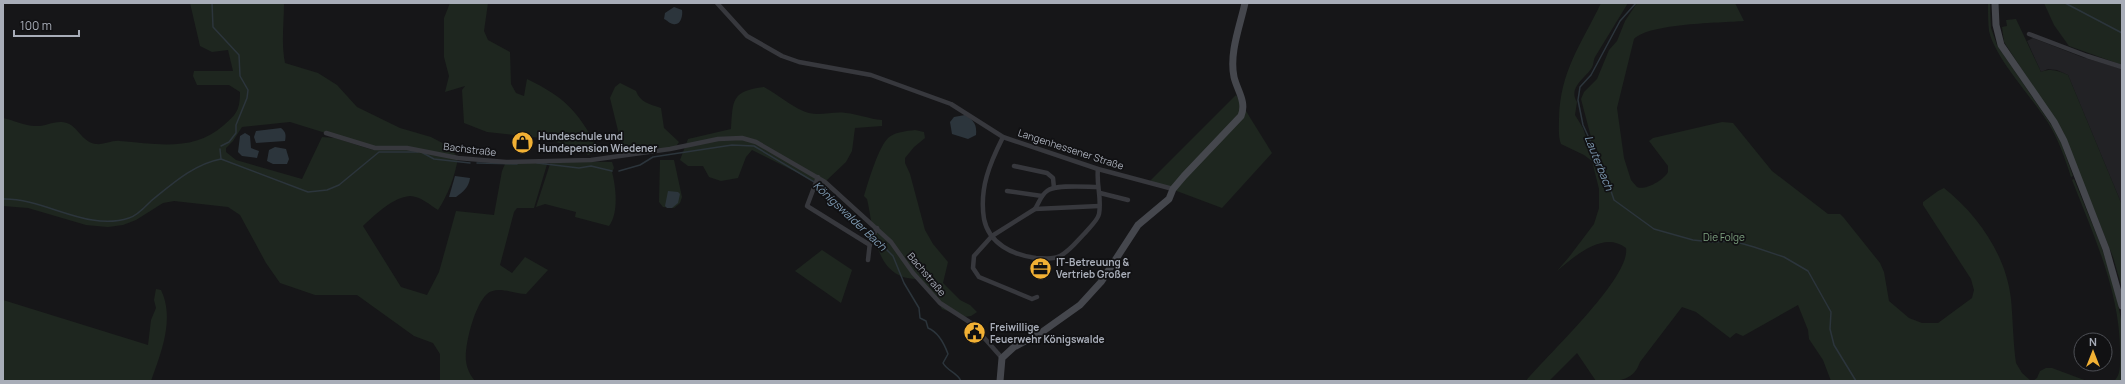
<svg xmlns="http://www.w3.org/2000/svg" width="2125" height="384" font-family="Manrope,sans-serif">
  <rect width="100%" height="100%" fill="#161618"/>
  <polygon fill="#222225" points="2033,38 2082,57 2122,69 2122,205 2068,75 2057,70 2048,69 2041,72 2027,41"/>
  <g fill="#1e261f" fill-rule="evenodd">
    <path d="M190 3H284C284 23 281 43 285 63L318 73 337 85 357 107 400 128 431 137 450 147 458 158C455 176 448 195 438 210 430 205 420 196 410 196 393 197 375 215 363 226L401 287 427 295 439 272 456 211 494 215 502 171 505 164 548 161 534 208H517L514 212 500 265 512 273 525 257 548 270 526 294C514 294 497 285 487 294 475 304 464 346 466 361 467 369 470 375 475 381H440V354L433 343 414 336 357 295H315L280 283 266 263 240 215 228 207 174 201 163 203 136 220 123 225 108 227 86 225 28 208 3 206V118C13 120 25 126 35 126 44 127 53 121 62 122 78 123 80 142 96 144 104 145 112 140 120 141 157 144 194 152 224 125 237 114 240 109 240 92L229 85H197L193 76 194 71H233L228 50 212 52 200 46ZM290 122 374 148 373 150 335 138 322 137 302 179 236 160 226 152V148L233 141 242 127Z"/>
    <path d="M450 3H488L484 31 488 40 510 52 511 84 516 93 524 96 527 79C566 98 576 110 597 146L589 155 577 151 571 146 541 138 487 132 464 123 462 90 465 86 445 92 449 76 444 57V18Z"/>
    <path d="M1601 3H1628L1595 57C1593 61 1594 65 1591 69 1584 79 1568 88 1577 102L1575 115 1583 128 1586 137H1591L1581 99 1584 92 1597 79 1609 50 1617 41 1625 21 1637 3H1735L1744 21C1720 23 1650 23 1634 39L1617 108 1624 158 1631 180 1637 187C1645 191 1664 180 1668 172V166L1649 141 1653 138 1722 122 1733 123 1772 171 1828 214H1840L1844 218 1880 263 1884 272 1889 301 1909 318 1922 323H1938L1972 298 1974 290 1971 279 1923 205V202L1938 191 1944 188C1978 215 2006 255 2011 299 2013 320 2013 342 2016 363L2022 373 2031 381H1831L1823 360 1809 339 1808 330 1798 305 1743 336 1736 333 1730 338 1696 312 1682 307 1640 362C1633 383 1615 381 1596 381L1577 353 1549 381H1526C1545 357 1631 278 1626 248 1603 230 1574 257 1557 271L1569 257 1594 224 1599 208V189L1592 161 1584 155 1561 144C1558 137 1559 127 1559 119 1560 71 1581 45 1601 3Z"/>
    <path d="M1988 3H1990L1991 28 1997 45 2052 126 2062 145 2073 176 2071 177C2065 158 2058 138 2047 121 2031 96 1995 58 1989 31 1988 22 1988 12 1988 3Z"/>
    <polygon points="2044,3 2122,3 2122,65 2069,46 2054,25"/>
    <path d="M2016 19 2041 72C2052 68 2058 71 2068 75L2122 205V288L2113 257 2063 132 2004 42 2002 27 2007 26 2006 20Z"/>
    <path d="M620 83 636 91C640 102 649 104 661 108L664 128 679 142 675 148 624 155 610 98 615 87Z"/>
    <path d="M764 87C777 94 796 110 809 113 822 116 833 111 846 113 858 114 869 119 882 120V126L855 128 852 151 846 162 827 180 814 181 752 150 746 157 738 178 721 181 709 177 703 166H688L680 160 688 139 731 129C733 100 731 91 764 87Z"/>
    <polygon points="1236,95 1272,153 1222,208 1150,181"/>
    <path d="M915 130 924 132 925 138 914 147 905 158V163L910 174 925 230 933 244 948 262 943 283 960 300 970 305 977 312 971 316 964 317 942 309 933 295 916 279C874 278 874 229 867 199L864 196C868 183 878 148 888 138 895 132 906 131 915 130Z"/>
    <polygon points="660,160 674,160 682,197 680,203 674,208 663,207 659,202"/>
    <path d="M551 161 612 162 614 168 612 172C616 187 619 213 609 226L575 217 576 212 545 204 536 207Z"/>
    <path d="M2074 179 2100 243 2114 284 2122 324V381H2114C2121 375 2120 364 2120 355 2121 294 2094 236 2072 180Z"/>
    <polygon points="822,250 852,270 841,303 795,271"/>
    <path d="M156 289 161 290C175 319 161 353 151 381H3V300L148 345 151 320 156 308 154 300Z"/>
    <polygon points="2046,368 2052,368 2087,381 2033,381 2037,378 2040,371"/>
  </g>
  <g fill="#2c353c">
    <path d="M674 7 682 10C683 15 681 26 673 24 670 24 667 20 664 19L665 13Z"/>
    <path d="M965 115C974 120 977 125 976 135L968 139 952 134 950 122 954 117Z"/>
    <path d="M281 128C286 132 286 135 285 141L256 143 254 137 256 131Z"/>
    <polygon points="245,133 250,136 251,148 259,151 257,158 242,156 238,152 240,136"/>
    <polygon points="275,147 286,149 289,159 287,164 273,164 267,161 269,150"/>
    <path d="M455 176 470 178C469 187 463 192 456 197H449Z"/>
    <polygon points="668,191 678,192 680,194 678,203 672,208 667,208 665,206"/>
  </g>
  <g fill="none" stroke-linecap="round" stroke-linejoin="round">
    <g stroke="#2c353c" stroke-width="1.5">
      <polyline points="212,3 213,27 239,55 240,76 248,90 247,98 236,125 236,133 229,142 221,146"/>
      <polyline points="1636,3 1620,21 1591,75 1580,87 1578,100 1583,125 1605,173 1614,200 1654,229 1693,240 1712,242 1733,241 1754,247 1784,257 1808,271 1831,312 1830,329 1834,345 1856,381"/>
      <polyline points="2065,3 2122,33"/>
      <polyline points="220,149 221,159"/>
      <polyline points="423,153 434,159 470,163"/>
      <polyline points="477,163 517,164"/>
      <polyline points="537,163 579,168 591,166 612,171"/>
      <polyline points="619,171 640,165 653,157 732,145 754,146 821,186 872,235"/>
      <path d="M3 199C45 198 87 232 129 218 137 216 145 207 151 201 172 184 194 164 221 159L308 192 327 190 339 185 379 152H418"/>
      <path d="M874 237 893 256 904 283 919 308 920 318 926 321 928 328C938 332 944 343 948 354L943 363C947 371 957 372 961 381"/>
    </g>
    <g stroke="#37383d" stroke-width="4.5">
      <polyline points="717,3 747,36 782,56 799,62 871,75 951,104 1003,137 1098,169 1173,189"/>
      <polyline points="2029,34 2087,56 2122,67"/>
      <polyline points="326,133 375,148 407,148 458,158 506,162 591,160 670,149 718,139 742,138 756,142 825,182 891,242 913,273 940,303 971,323 1002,358"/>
      <path d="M1003 137C990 163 979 188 984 219 989 244 1013 255 1036 258 1044 258 1053 260 1060 256 1070 251 1077 241 1085 233 1089 228 1098 220 1099 214 1102 198 1096 184 1098 169"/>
      <polyline points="1014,166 1047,173 1053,178 1054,188"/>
      <polyline points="818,177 807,206 870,245"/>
      <polyline points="1007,191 1042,196"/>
      <polyline points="1100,193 1128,200"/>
      <path d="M1035 209C1039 203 1041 195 1047 191 1056 184 1086 187 1098 187"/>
      <polyline points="868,260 870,242 877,228"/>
      <polyline points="1037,297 1032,299 979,277 973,268 974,256 992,236 1035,209 1099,206"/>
    </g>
    <g stroke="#45474d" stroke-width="7">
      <polyline points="1995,3 1996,25 2001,45 2054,122 2064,141 2106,249 2122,306"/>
      <path d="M1000 381 1002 358 1014 347 1042 332 1080 305 1101 282 1138 225 1169 199 1173 189 1184 176 1241 116C1247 102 1237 90 1234 77 1229 53 1240 26 1245 3"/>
    </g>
  </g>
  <defs>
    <symbol id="shop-disc" viewBox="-11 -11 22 22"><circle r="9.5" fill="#f2b134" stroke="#111113"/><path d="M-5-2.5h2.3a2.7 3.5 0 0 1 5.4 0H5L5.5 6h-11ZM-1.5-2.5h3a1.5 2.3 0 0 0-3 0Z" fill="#111"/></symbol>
    <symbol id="office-disc" viewBox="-11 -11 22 22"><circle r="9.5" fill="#f2b134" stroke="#111113"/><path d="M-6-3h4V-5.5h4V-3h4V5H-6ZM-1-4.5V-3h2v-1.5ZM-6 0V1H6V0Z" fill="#111"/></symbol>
    <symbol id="civic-disc" viewBox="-11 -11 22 22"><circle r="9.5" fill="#f2b134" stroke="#111113"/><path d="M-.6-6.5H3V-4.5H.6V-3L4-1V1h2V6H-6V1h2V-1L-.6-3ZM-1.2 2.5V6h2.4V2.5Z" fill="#111"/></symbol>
  </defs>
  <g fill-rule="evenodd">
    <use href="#shop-disc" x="510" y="130" width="25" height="25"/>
    <use href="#office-disc" x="1028" y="256" width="25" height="25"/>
    <use href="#civic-disc" x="962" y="320" width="25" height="25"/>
  </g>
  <g text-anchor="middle" stroke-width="3.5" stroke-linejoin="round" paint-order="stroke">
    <g font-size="10" font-weight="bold" fill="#a8adb8" stroke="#111113" text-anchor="start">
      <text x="538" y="140">Hundeschule und<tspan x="538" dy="12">Hundepension Wiedener</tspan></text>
      <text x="1056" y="266">IT-Betreuung &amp;<tspan x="1056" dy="12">Vertrieb Großer</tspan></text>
      <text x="990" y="331">Freiwillige<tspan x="990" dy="12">Feuerwehr Königswalde</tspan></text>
    </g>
    <g font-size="10" fill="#a8adb8" stroke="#111113">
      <text transform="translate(470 149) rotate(7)" y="4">Bachstraße</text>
      <text transform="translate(1071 149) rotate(18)" y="4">Langenhessener Straße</text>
      <text transform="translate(927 274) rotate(50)" y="4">Bachstraße</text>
    </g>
    <g font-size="10" fill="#7fa381" stroke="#111113">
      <text x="1724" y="241">Die Folge</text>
    </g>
    <g font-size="11" font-style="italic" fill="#7f9bb3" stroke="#111113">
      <text transform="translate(1599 163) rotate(68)" y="4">Lauterbach</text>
      <text transform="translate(850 216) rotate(43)" y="4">Königswalder Bach</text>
    </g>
  </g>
  <rect width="2125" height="384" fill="none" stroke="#a8adb8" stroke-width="8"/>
  <g transform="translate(2093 352)"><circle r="19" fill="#111113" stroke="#4d4f55"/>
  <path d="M0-3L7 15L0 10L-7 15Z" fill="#f2b134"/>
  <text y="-6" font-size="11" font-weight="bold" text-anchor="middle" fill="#a8adb8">N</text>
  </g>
  <path d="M14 30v6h65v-6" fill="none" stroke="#a8adb8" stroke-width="2"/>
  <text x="20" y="30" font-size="12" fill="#a8adb8" stroke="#111113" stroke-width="3" paint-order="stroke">100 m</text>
</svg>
